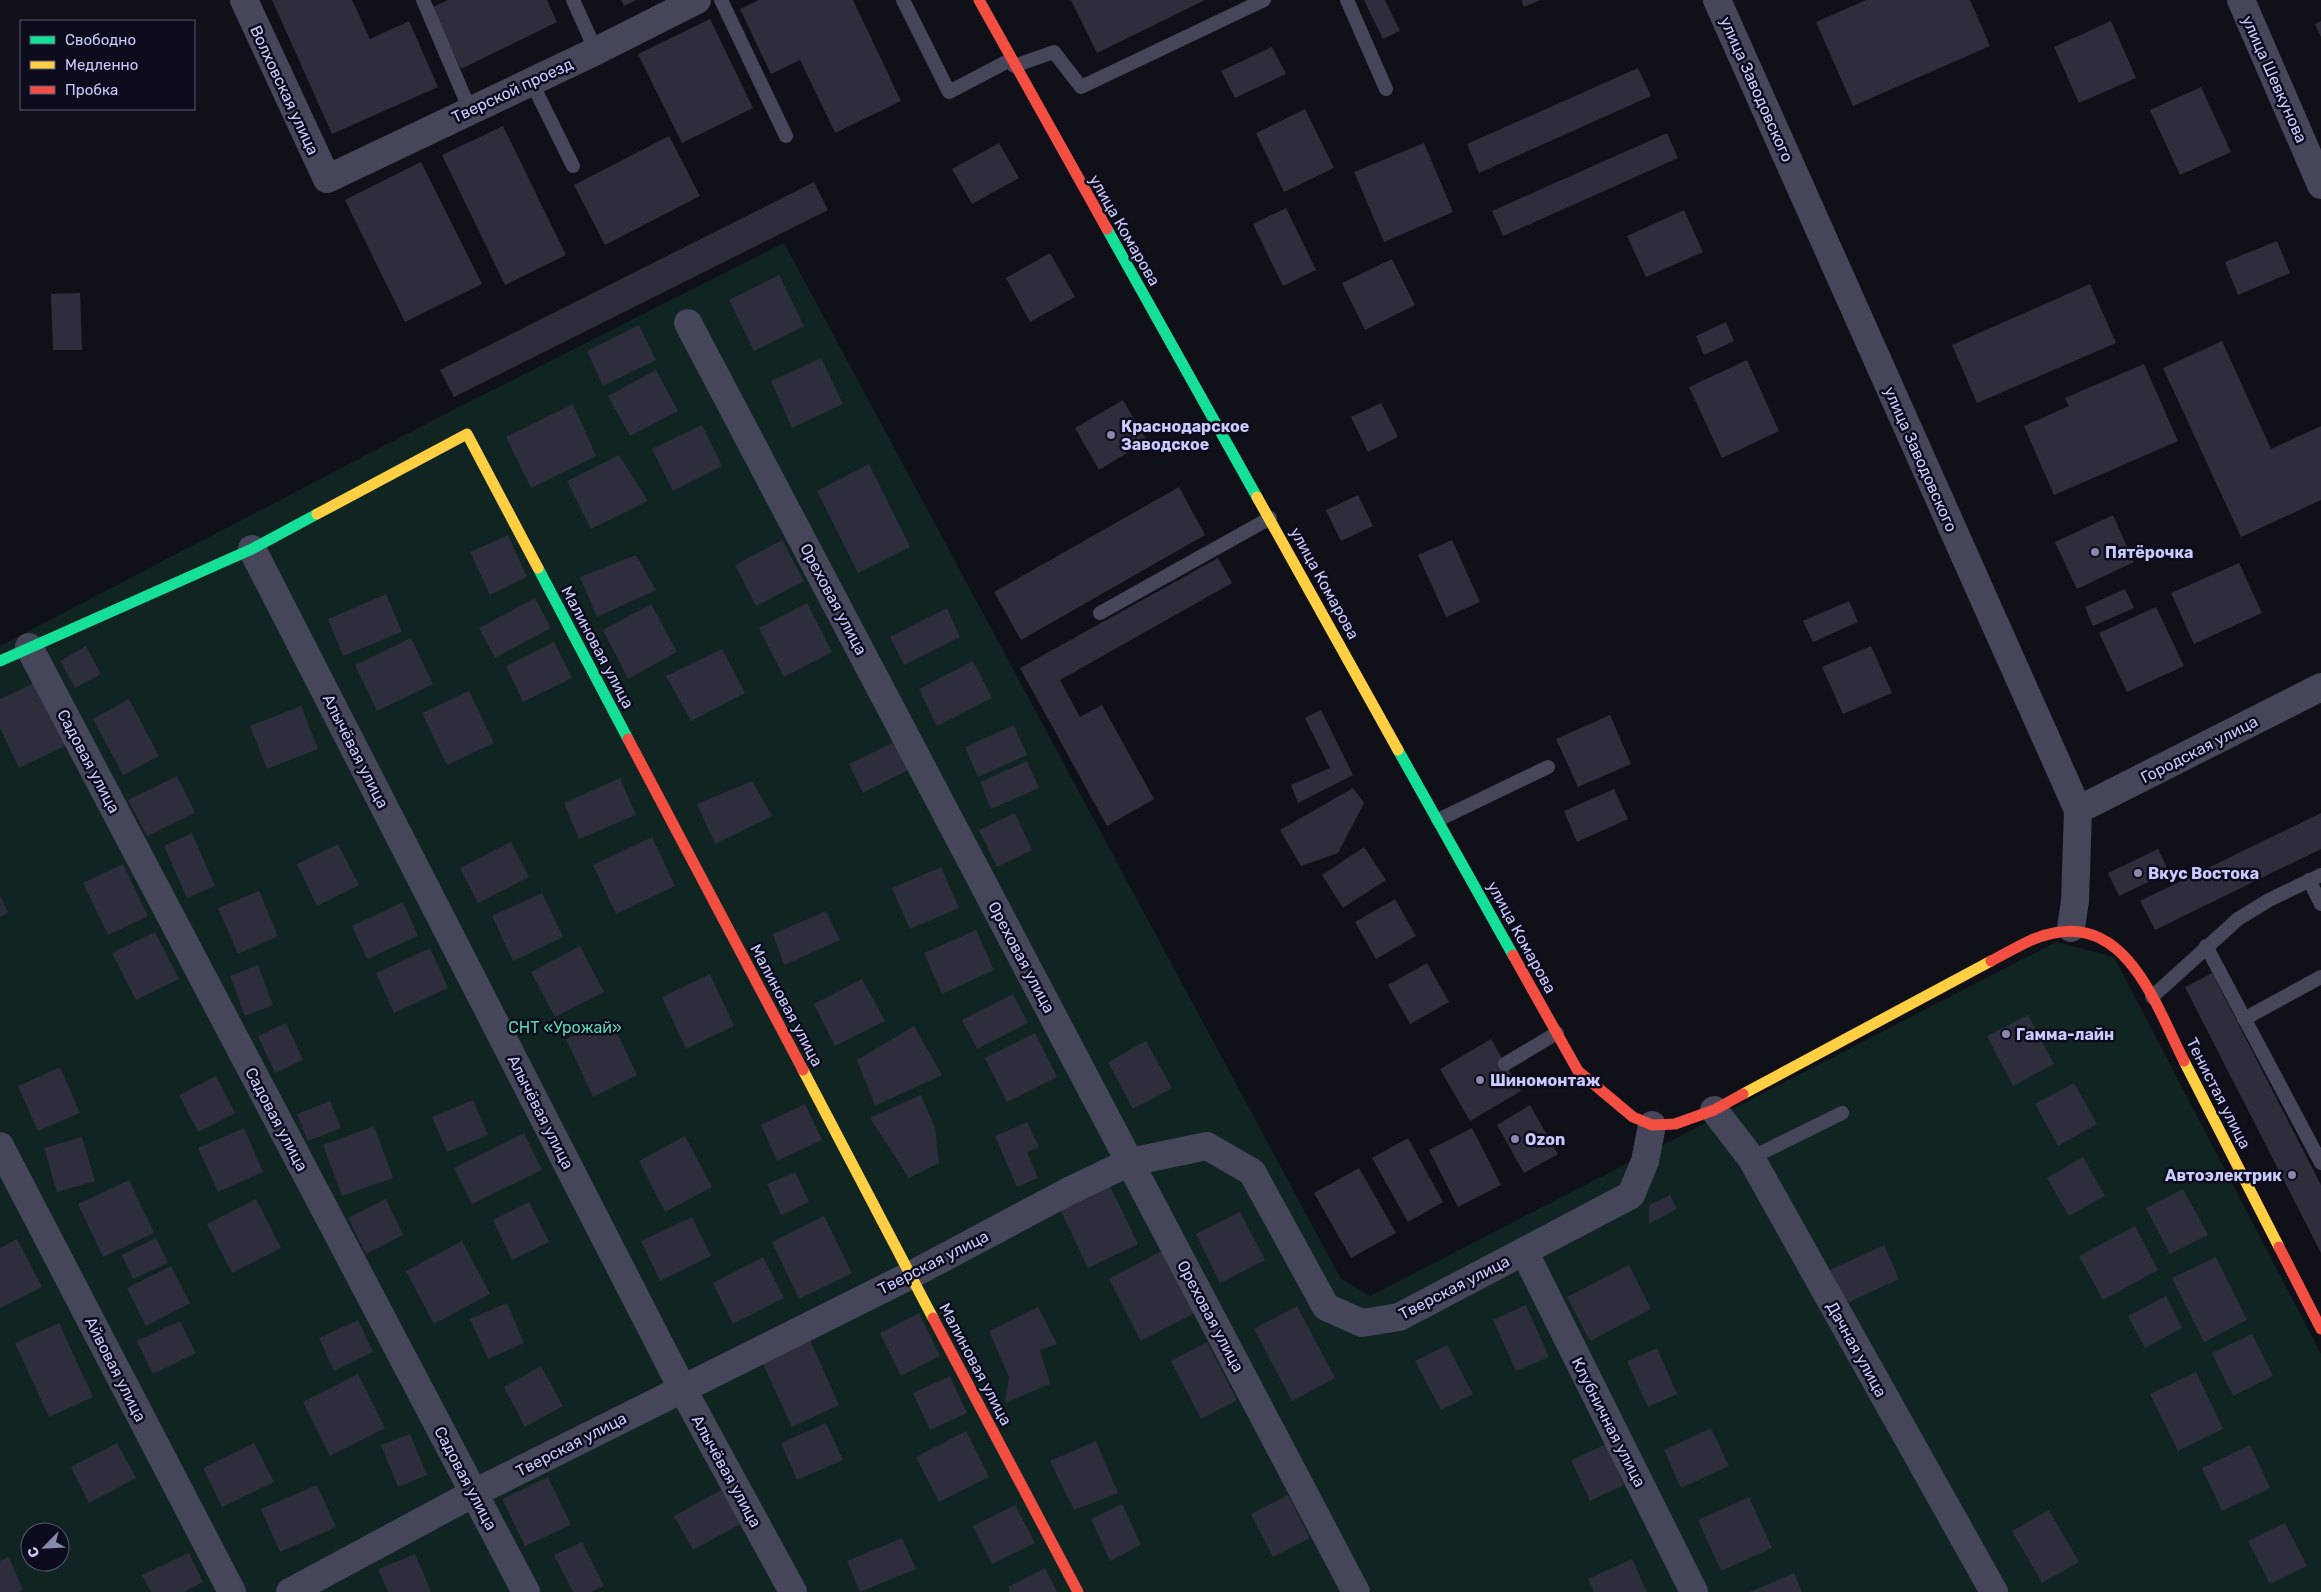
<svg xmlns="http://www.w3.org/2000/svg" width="2321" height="1592" font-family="Rubik,sans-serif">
  <rect width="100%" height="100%" fill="#101019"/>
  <path fill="#102422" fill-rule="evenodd" d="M784 243 1341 1279 1370 1296 2056 942 2114 957 2321 1354V1592H0V646L445 414ZM30 1532H60V1562H30Z"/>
  <g fill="#2d2d3c">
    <polygon points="272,0 352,0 370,39 409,21 438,87 332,134"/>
    <polygon points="448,0 547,0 557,22 461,69 431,8"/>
    <polygon points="621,0 636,0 624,6"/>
    <polygon points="759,0 853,0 901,101 835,133 800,60 771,74 740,9"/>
    <polygon points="1071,0 1205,0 1097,53"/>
    <polygon points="1364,0 1385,0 1400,31 1383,39"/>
    <polygon points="1521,0 1540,0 1524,7"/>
    <polygon points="1866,0 1970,0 1990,46 1853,106 1816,22"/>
    <polygon points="710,19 753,108 682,143 638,54"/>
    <polygon points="2111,21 2136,78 2079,103 2054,47"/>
    <polygon points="2321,21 2321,37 2315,24"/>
    <polygon points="1272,47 1286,74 1235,98 1221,71"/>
    <polygon points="1638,68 1651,96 1479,173 1467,144"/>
    <polygon points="2201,87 2231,152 2180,175 2150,110"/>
    <polygon points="1305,109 1334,168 1284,192 1256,133"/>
    <polygon points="503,126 566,255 505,285 442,155"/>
    <polygon points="1667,133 1678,158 1503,236 1492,211"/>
    <polygon points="669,136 700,196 605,245 574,185"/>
    <polygon points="999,143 1019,178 972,204 952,169"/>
    <polygon points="1424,143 1453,212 1384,242 1354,172"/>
    <polygon points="421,162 482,284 405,322 345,200"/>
    <polygon points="814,182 828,210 454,397 440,370"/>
    <polygon points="1286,208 1316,270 1283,286 1253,224"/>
    <polygon points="1684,210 1703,252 1646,277 1627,236"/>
    <polygon points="2277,241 2290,273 2238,295 2225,262"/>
    <polygon points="1050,253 1075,297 1030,322 1006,278"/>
    <polygon points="1392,259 1415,305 1365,330 1342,283"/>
    <polygon points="779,275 804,326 754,351 729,300"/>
    <polygon points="2090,284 2116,343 1977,403 1952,345"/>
    <polygon points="80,293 82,350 53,350 51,294"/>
    <polygon points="1726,322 1734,341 1704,355 1696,336"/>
    <polygon points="639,325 656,360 603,386 587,351"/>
    <polygon points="2222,341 2271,449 2321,426 2321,500 2241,537 2163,368"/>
    <polygon points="821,358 843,404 792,428 771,381"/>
    <polygon points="1747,360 1779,431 1722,458 1689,387"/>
    <polygon points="2144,364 2178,441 2054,495 2024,426 2069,406 2065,398"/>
    <polygon points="656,370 678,411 630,436 608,396"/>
    <polygon points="1123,400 1147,441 1099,470 1075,428"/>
    <polygon points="1381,403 1398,437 1368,452 1351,417"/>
    <polygon points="573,404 596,456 531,488 506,437"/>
    <polygon points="702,425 722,466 673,491 652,449"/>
    <polygon points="619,455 648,501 591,529 567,481"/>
    <polygon points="869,464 910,547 858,573 817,491"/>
    <polygon points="1179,487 1205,535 1021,640 994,592"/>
    <polygon points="1358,495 1373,526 1341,541 1326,510"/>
    <polygon points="2113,515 2134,562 2077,589 2055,542"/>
    <polygon points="508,535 527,577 490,595 470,552"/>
    <polygon points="782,540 804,581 756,606 735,565"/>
    <polygon points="1452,540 1480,602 1446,617 1418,555"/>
    <polygon points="636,555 656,590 597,617 580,577"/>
    <polygon points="1218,558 1232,583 1060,680 1080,717 1102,705 1154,799 1107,826 1020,668"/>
    <polygon points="2239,563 2262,613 2194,644 2171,593"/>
    <polygon points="2125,589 2134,608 2093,626 2085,607"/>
    <polygon points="386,594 402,632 343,656 328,619"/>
    <polygon points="535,598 551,628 495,658 479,628"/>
    <polygon points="1849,601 1858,622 1813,642 1803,621"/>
    <polygon points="807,603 832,652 784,677 759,628"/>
    <polygon points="651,604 677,652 628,679 603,630"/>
    <polygon points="2156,607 2184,666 2127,692 2099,633"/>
    <polygon points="947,608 960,637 904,665 890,637"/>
    <polygon points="411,638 433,684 377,711 355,665"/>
    <polygon points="554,642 572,678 523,702 506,666"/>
    <polygon points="86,646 101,674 75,688 60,661"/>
    <polygon points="1871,646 1892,693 1843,714 1822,667"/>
    <polygon points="722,649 745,693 691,721 666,676"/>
    <polygon points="973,661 992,698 937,726 919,689"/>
    <polygon points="37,682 67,745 19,768 0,728 0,699"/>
    <polygon points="469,691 494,743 447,765 422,713"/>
    <polygon points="129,699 159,756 123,775 93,719"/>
    <polygon points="301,706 318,749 267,769 250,726"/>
    <polygon points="1321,710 1353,775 1298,803 1291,785 1330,768 1305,718"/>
    <polygon points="1610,715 1631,764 1578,787 1556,739"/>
    <polygon points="1014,725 1027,755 978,777 965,747"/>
    <polygon points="897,741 910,769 863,793 849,764"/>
    <polygon points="1027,761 1039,788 991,809 980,782"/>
    <polygon points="177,776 195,813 147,836 128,800"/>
    <polygon points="620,778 636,815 579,839 564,803"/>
    <polygon points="752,781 772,816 715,844 697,804"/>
    <polygon points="1353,788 1364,803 1338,853 1301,866 1280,830"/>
    <polygon points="1614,789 1628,819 1577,842 1564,811"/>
    <polygon points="1015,813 1032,850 997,867 979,830"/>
    <polygon points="2321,813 2321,849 2155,930 2140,901"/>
    <polygon points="192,833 215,886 187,898 164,846"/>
    <polygon points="652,837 675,886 616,914 593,865"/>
    <polygon points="511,842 529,877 478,903 460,868"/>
    <polygon points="338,844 359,885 317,906 297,864"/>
    <polygon points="1364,847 1386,880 1343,908 1322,875"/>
    <polygon points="2158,849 2169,872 2119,896 2108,873"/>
    <polygon points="123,864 148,916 108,935 83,883"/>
    <polygon points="941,867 959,908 910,929 892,888"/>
    <polygon points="259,891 278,936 238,954 218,908"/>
    <polygon points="542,893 563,937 513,961 492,916"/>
    <polygon points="0,895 8,913 0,917"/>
    <polygon points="1395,899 1416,936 1376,959 1355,922"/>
    <polygon points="403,902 418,936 367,959 352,926"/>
    <polygon points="826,911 840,940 784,965 773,934"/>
    <polygon points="976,930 994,970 942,994 924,953"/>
    <polygon points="155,932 179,979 136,1000 112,953"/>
    <polygon points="580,946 604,992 555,1017 531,972"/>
    <polygon points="430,948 448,988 394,1013 376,973"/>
    <polygon points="1427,963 1449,1002 1410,1024 1388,985"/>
    <polygon points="258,965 273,1005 245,1016 230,976"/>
    <polygon points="2212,973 2321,1185 2321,1253 2185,987"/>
    <polygon points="710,974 734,1026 686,1049 662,997"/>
    <polygon points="862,979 885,1021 835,1046 814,1004"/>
    <polygon points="1013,994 1028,1023 977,1049 962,1020"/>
    <polygon points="2028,1015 2054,1064 2013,1086 1987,1036"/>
    <polygon points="610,1018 637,1075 593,1097 566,1039"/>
    <polygon points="286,1023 303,1060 275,1073 258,1036"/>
    <polygon points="914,1026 942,1075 875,1106 857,1060"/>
    <polygon points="1035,1033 1057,1077 1007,1102 985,1058"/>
    <polygon points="1491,1039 1521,1091 1470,1121 1440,1069"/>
    <polygon points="1146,1041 1172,1088 1133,1109 1108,1062"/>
    <polygon points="60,1067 80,1113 38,1131 18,1086"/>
    <polygon points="216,1076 235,1113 198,1132 179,1095"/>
    <polygon points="2074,1083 2097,1124 2058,1146 2035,1104"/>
    <polygon points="921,1095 935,1128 939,1163 909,1178 870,1118"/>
    <polygon points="473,1100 488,1135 447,1152 432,1117"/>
    <polygon points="330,1101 341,1128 308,1141 297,1114"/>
    <polygon points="805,1104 822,1140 777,1161 761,1125"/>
    <polygon points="1530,1105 1558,1154 1524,1173 1497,1125"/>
    <polygon points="1027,1122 1039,1147 1027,1152 1038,1178 1017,1187 995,1136"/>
    <polygon points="374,1126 393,1178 342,1196 323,1145"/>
    <polygon points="244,1128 263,1172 218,1192 198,1148"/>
    <polygon points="1472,1128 1501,1185 1458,1207 1429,1150"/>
    <polygon points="524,1133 542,1170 472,1204 454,1168"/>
    <polygon points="685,1136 712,1187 665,1212 639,1161"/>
    <polygon points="82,1137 95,1181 57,1192 44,1148"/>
    <polygon points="1408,1138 1443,1202 1408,1222 1372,1158"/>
    <polygon points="2083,1157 2105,1196 2069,1216 2047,1178"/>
    <polygon points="1359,1168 1396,1233 1351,1258 1314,1193"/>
    <polygon points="795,1172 809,1202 781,1215 767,1184"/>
    <polygon points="129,1180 154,1233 103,1257 78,1204"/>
    <polygon points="1110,1186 1138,1244 1088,1268 1060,1209"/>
    <polygon points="2183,1189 2208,1235 2170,1254 2146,1208"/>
    <polygon points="1670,1195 1677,1209 1649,1224 1649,1205"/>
    <polygon points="256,1199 281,1248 232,1273 207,1224"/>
    <polygon points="386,1199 403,1235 366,1254 348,1218"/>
    <polygon points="529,1202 549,1242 512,1260 493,1220"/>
    <polygon points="1240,1212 1265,1260 1220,1283 1196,1234"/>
    <polygon points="824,1216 852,1273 799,1299 772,1242"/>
    <polygon points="692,1217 711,1256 660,1281 641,1241"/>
    <polygon points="2135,1226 2158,1270 2103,1300 2079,1256"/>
    <polygon points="156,1238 168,1263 133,1279 122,1255"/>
    <polygon points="17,1239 42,1287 0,1308 0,1248"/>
    <polygon points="462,1241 490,1294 434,1324 406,1271"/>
    <polygon points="1884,1245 1899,1279 1845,1304 1830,1270"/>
    <polygon points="1167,1248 1200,1310 1141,1341 1109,1279"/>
    <polygon points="763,1257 784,1298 733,1324 713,1283"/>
    <polygon points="2216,1257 2247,1320 2204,1342 2172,1278"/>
    <polygon points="1629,1265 1651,1309 1590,1341 1567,1297"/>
    <polygon points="171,1266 190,1303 146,1326 127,1288"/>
    <polygon points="2166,1296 2182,1328 2145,1348 2128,1316"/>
    <polygon points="507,1303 524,1343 488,1359 470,1319"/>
    <polygon points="1526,1305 1549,1357 1516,1371 1493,1320"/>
    <polygon points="1297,1306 1335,1378 1292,1401 1254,1329"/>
    <polygon points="1038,1307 1057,1344 1040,1350 1050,1384 1005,1403 1009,1377 989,1331"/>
    <polygon points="919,1313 940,1356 901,1376 880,1333"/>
    <polygon points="358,1320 373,1352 334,1371 319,1338"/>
    <polygon points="180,1321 196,1353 153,1374 137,1341"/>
    <polygon points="59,1323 93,1397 49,1417 15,1343"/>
    <polygon points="2252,1334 2273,1376 2233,1396 2212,1353"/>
    <polygon points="810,1340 839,1405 792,1427 762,1362"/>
    <polygon points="1207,1342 1237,1400 1201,1419 1171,1361"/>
    <polygon points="1447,1345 1473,1394 1441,1410 1415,1361"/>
    <polygon points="1657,1348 1677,1394 1648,1407 1627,1361"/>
    <polygon points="541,1366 563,1406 525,1427 504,1387"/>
    <polygon points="2196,1372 2223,1429 2178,1451 2150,1394"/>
    <polygon points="358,1374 385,1428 330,1456 303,1402"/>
    <polygon points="950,1376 967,1413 930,1430 913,1393"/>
    <polygon points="826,1423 843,1460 797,1480 781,1443"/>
    <polygon points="1711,1428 1729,1466 1681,1488 1664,1450"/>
    <polygon points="966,1431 989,1477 939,1502 916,1457"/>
    <polygon points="410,1434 427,1475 398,1487 381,1445"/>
    <polygon points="1096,1441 1118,1493 1074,1510 1050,1461"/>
    <polygon points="117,1443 136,1478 89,1503 71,1467"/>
    <polygon points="254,1443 274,1482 222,1507 203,1468"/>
    <polygon points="1606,1444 1624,1485 1590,1501 1571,1460"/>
    <polygon points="2250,1445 2270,1488 2222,1511 2202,1468"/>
    <polygon points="548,1477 571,1525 525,1546 502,1499"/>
    <polygon points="317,1485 336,1527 280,1552 261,1509"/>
    <polygon points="725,1488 744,1522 693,1550 674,1516"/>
    <polygon points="1288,1495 1310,1538 1273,1557 1251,1514"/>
    <polygon points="1749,1497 1772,1548 1721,1571 1698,1520"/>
    <polygon points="1122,1504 1141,1545 1110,1561 1091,1519"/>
    <polygon points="1015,1505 1035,1543 992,1564 973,1526"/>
    <polygon points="2049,1510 2079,1562 2042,1583 2012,1531"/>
    <polygon points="2285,1523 2307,1566 2270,1584 2248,1541"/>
    <polygon points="902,1538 916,1569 860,1592 847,1561"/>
    <polygon points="582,1542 604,1586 591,1592 573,1592 554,1555"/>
    <polygon points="189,1553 203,1582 184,1592 151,1592 142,1575"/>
    <polygon points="415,1554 431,1592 388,1592 378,1569"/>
    <polygon points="9,1557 23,1590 19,1592 0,1592 0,1561"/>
    <polygon points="1632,1559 1647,1592 1594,1592 1588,1579"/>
    <polygon points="1045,1568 1057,1592 1010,1592 1008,1587"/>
    <polygon points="1794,1573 1802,1592 1750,1592"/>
  </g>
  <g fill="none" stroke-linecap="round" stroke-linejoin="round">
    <g stroke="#45465a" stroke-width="14">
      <polyline points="423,0 470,110"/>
      <polyline points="573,0 596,51"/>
      <polyline points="721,0 786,136"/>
      <polyline points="903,0 949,92 1010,60"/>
      <polyline points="1347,0 1386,89"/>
      <polyline points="1014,66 1054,52 1081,87 1264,0"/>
      <polyline points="531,81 573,166"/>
      <polyline points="1100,613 1270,518"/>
      <polyline points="1438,820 1548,767"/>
      <polyline points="2309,880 2321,904"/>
      <polyline points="2206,946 2321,1163"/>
      <polyline points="2152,997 2238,919 2269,900 2321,875"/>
      <polyline points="2244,1019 2321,977"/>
      <polyline points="1505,1064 1557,1033"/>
      <polyline points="1751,1158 1842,1113"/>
    </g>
    <g stroke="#45465a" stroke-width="28">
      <polyline points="244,0 327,179 596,51 697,0"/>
      <polyline points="1717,0 2078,810 2075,901 2071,928"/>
      <polyline points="2241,0 2321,185"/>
      <polyline points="688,323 1356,1592"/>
      <polyline points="252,549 682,1388 793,1592"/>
      <polyline points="29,647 526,1592"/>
      <polyline points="2078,810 2321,687"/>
      <polyline points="1714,1110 1751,1158 1994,1592"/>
      <polyline points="0,1146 232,1592"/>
      <polyline points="1524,1251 1694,1592"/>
      <polyline points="290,1592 474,1493 911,1275 1069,1191 1130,1162 1207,1146 1252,1172 1326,1307 1362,1323 1399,1317 1631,1195 1645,1161 1652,1125"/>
    </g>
    <g stroke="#16e098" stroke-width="11">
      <polyline points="1107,229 1257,497"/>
      <polyline points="538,568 628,739"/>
      <polyline points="0,661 252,549 317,514"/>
      <polyline points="1398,750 1513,955"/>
    </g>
    <g stroke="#ffcf43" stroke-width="11">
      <polyline points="1257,497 1398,750"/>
      <polyline points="317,514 467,434 538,568"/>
      <polyline points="2184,1061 2279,1247"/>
      <polyline points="803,1070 933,1318"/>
      <polyline points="1743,1094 1991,961"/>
    </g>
    <g stroke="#f24e42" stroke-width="11">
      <polyline points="979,0 1107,229"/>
      <polyline points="628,739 803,1070"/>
      <polyline points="1513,955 1578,1071 1633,1117 1652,1125 1675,1124 1714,1110 1743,1094"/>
      <path d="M1991 961C2011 951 2031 937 2054 933 2128 917 2157 1008 2184 1061"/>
      <polyline points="2279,1247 2321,1329"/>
      <polyline points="933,1318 1078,1592"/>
    </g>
  </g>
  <g fill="#8989ad" stroke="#0d0c1d" stroke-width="2">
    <circle cx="1111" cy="435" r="5"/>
    <circle cx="2095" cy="552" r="5"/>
    <circle cx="2138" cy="873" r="5"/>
    <circle cx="2006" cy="1034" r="5"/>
    <circle cx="1480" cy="1080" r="5"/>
    <circle cx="1515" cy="1139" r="5"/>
    <circle cx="2292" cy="1175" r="5"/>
  </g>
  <g text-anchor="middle" stroke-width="5" stroke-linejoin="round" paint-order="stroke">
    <g font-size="16" fill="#cacafd" stroke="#0d0c1d">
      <text transform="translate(2275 79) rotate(66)" y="6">улица Шевкунова</text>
      <text transform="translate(1757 89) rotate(66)" y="6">улица Заводовского</text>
      <text transform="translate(285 90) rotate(65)" y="6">Волховская улица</text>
      <text transform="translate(512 90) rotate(-25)" y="6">Тверской проезд</text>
      <text transform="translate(1125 230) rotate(60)" y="6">улица Комарова</text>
      <text transform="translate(1921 459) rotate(66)" y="6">улица Заводовского</text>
      <text transform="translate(1325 583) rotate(61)" y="6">улица Комарова</text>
      <text transform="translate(834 599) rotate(62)" y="6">Ореховая улица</text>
      <text transform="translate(598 647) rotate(62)" y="6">Малиновая улица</text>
      <text transform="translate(2199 749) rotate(-27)" y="6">Городская улица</text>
      <text transform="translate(356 751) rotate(63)" y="6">Алычёвая улица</text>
      <text transform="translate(89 761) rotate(62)" y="6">Садовая улица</text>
      <text transform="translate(1522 937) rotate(61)" y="6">улица Комарова</text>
      <text transform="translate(1022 957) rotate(62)" y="6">Ореховая улица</text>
      <text transform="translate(787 1005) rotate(62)" y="6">Малиновая улица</text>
      <text transform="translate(2219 1093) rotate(63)" y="6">Тенистая улица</text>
      <text transform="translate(541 1112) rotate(63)" y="6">Алычёвая улица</text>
      <text transform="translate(277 1119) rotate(62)" y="6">Садовая улица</text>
      <text transform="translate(933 1262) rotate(-27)" y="6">Тверская улица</text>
      <text transform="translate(1454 1287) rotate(-27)" y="6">Тверская улица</text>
      <text transform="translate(1211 1316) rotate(62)" y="6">Ореховая улица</text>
      <text transform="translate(1857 1349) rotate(61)" y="6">Дачная улица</text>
      <text transform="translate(976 1364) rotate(62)" y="6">Малиновая улица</text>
      <text transform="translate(116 1369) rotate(63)" y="6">Айвовая улица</text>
      <text transform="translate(1609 1422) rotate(63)" y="6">Клубничная улица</text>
      <text transform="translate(571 1444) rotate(-27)" y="6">Тверская улица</text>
      <text transform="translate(727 1471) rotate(61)" y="6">Алычёвая улица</text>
      <text transform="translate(466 1478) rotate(62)" y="6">Садовая улица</text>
    </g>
    <g font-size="16" font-weight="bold" fill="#cacafd" stroke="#0d0c1d" text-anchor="start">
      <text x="1121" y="432">Краснодарское<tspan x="1121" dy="18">Заводское</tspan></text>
      <text x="2105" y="558">Пятёрочка</text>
      <text x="2148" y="879">Вкус Востока</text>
      <text x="2016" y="1040">Гамма-лайн</text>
      <text x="1490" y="1086">Шиномонтаж</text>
      <text x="1525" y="1145">Ozon</text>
      <text x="2282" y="1181" text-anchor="end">Автоэлектрик</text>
    </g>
    <g font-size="16" fill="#5ad9ab" stroke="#0d0c1d">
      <text x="565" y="1033">СНТ «Урожай»</text>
    </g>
  </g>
  <rect x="20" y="20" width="175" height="90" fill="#0d0c1d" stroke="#595877"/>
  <rect x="30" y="36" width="25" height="8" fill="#16e098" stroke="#595877"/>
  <text x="65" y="45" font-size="15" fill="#cacafd">Свободно</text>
  <rect x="30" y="61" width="25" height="8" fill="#ffcf43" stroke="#595877"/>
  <text x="65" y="70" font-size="15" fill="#cacafd">Медленно</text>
  <rect x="30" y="86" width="25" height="8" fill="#f24e42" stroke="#595877"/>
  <text x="65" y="95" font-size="15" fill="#cacafd">Пробка</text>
  <g transform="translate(45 1547) rotate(246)"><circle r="24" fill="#0d0c1d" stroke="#595877"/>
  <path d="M0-4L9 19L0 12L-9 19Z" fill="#8989ad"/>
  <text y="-8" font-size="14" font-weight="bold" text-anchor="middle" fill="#cacafd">С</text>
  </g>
</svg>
